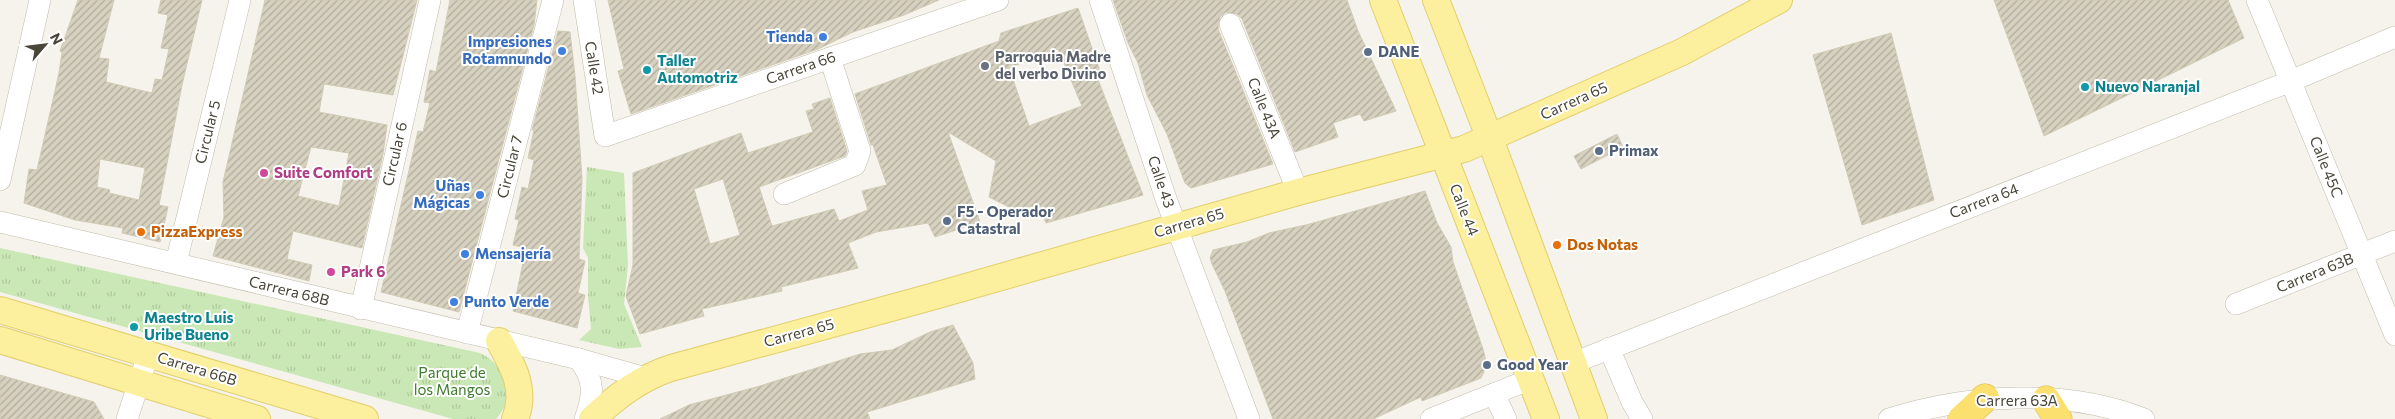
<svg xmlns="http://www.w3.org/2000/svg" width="2395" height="419" font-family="Commissioner,sans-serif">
  <defs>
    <pattern id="park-tufts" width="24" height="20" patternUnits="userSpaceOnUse" patternTransform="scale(1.25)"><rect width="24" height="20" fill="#cae8b5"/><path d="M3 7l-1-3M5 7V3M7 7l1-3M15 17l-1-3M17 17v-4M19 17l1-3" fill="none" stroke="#afc89c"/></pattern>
    <pattern id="building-hatch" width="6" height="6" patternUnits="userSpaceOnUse" patternTransform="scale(1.25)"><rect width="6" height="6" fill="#d7d1c0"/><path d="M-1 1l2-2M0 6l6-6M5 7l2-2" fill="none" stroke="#b0ab9d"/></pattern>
  </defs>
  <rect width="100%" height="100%" fill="#f5f3eb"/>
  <g fill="url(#park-tufts)">
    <polygon points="587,167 624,173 628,265 624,304 642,347 619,349 579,340 591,329 588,296 588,258 583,248"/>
    <path d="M0 248 480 353C506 365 517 396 496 419H453L0 292Z"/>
  </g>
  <g fill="url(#building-hatch)" stroke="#d1cab4" fill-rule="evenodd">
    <path d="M78 0H114L99 58 109 59 106 82 152 93 155 79 162 80 169 49 161 48 168 15 158 13 161 0H202L182 85 159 205 168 207 160 242 122 233 123 228 75 220 24 203 29 169 37 170 59 73 62 52 60 51ZM100 159 145 168 139 200 109 193 110 190 97 187Z"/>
    <path d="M265 0H417L393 95 324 84 319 112 387 125 383 154 362 248 293 231 287 259 312 265 309 281 213 256 224 217 223 182ZM311 147 349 153 339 206 298 196Z"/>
    <polygon points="450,0 537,0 534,25 459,312 381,292 418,131 423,132 430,103 424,102 430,70 436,72"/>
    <polygon points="608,0 939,0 904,15 853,32 818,49 631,114 618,71 624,69"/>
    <polygon points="1113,0 1347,0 1358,31 1396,111 1364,121 1360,114 1333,123 1338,137 1295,152 1242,19 1237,14 1226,12 1220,17 1218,29 1273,164 1191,188 1185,183 1167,134 1147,95 1138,63 1128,43"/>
    <polygon points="1994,0 2228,0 2244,38 2044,136"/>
    <path d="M1078 8 1100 71 1095 72 1143 195 1046 223 1039 205 1018 209 1009 207 989 197 996 161 948 132 980 222 935 237 928 223 876 232 848 243 858 268 781 287 782 291 702 309 704 316 640 334 626 296 633 265V173L741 133 748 153 813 132 806 111 814 109 812 104 830 98 847 151 845 156 759 187 772 226 834 209 839 221 868 210 862 191 887 185 873 145H871L855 94 999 41 1001 33ZM1058 49 1082 106 1029 126 1009 68ZM723 179 740 235 710 244 694 189Z"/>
    <polygon points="558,31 570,32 575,76 582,179 579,259 585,261 578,293 585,295 577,328 513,311 526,248 513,245 519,220 515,219 522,187 528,189 534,160 528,158 534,130 532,130"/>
    <polygon points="1891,33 1934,200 1862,225 1813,55"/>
    <polygon points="1617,134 1623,147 1581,169 1574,156"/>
    <polygon points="1425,191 1437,223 1451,247 1453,262 1483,349 1487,365 1481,378 1422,401 1421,397 1373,419 1273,419 1225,291 1212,264 1210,258 1213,250 1247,242 1269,233 1310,224"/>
    <polygon points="953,325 973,363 975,379 867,412 870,419 660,419 689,405 760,386 860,354 892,350 930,332"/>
    <polygon points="0,375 94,402 104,419 0,419"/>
  </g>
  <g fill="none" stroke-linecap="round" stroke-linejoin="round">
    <defs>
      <g id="minor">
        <polyline points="584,0 605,136 998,0"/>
        <polyline points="1100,0 1166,199 1249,419"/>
        <polyline points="2257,0 2395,335"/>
        <polyline points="1230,24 1298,192"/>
        <polyline points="0,180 40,0"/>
        <polyline points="784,194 855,165 860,151 830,58"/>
        <polyline points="0,222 579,359 646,378"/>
        <polyline points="176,263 240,0"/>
        <polyline points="2236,304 2395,241"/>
        <polyline points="361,309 430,0"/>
        <polyline points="467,333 553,0"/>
        <polyline points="1609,348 1632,402 1642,419"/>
        <path d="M579 359C595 381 594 394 585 419"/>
        <polyline points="1573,363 2291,81 2395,37"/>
        <polyline points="1494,394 1506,419"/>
        <polyline points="127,419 148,355"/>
        <polyline points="1431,419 1531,379"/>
        <path d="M1889 419C1968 394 2066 388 2144 419"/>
      </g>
      <g id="major">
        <polyline points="1383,0 1546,419"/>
        <polyline points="1436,0 1490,139 1594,419"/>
        <polyline points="0,310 365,419"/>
        <polyline points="0,340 257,419"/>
        <path d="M499 341C513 366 527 390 515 419"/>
        <path d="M592 419C616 397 640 378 671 368L931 297 1298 192 1464 149 1682 52 1779 0"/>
      </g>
      <g id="highway">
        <polyline points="2046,400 2058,419"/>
        <polyline points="1962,419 1985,398"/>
      </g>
    </defs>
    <use href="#minor" stroke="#c1bdad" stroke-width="22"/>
    <use href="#major" stroke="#e2cf6c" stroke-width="28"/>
    <use href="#highway" stroke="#dbb83f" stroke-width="29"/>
    <use href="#minor" stroke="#fff" stroke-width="21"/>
    <use href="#major" stroke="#fcef9d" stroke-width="26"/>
    <use href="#highway" stroke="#fbe070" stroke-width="28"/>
  </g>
  <g fill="#3f7fe0" stroke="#fff" stroke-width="2">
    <circle cx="823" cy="37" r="5"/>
    <circle cx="562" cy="51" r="5"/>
    <circle cx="480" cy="195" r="5"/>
    <circle cx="465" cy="254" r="5"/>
    <circle cx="454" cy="302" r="5"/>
  </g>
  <g fill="#5c6f8a" stroke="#fff" stroke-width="2">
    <circle cx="1368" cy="52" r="5"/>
    <circle cx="1599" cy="151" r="5"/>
    <circle cx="947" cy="221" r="5"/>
    <circle cx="1487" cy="365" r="5"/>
  </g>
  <circle fill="#6b7280" stroke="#fff" stroke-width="2" cx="985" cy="66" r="5"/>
  <g fill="#0f9aa8" stroke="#fff" stroke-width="2">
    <circle cx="647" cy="70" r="5"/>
    <circle cx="2085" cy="87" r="5"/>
    <circle cx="134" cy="327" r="5"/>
  </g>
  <g fill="#d1479c" stroke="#fff" stroke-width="2">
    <circle cx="264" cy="173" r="5"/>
    <circle cx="331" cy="272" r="5"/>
  </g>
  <g fill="#e8710a" stroke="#fff" stroke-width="2">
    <circle cx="141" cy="232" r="5"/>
    <circle cx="1557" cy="245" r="5"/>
  </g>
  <g text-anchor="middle" stroke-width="4" stroke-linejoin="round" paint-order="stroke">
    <g font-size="15" font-weight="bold" fill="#366cbe" stroke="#fff" text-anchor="end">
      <text x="813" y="42">Tienda</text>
      <text x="552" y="47">Impresiones<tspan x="552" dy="17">Rotamnundo</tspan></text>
      <text x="470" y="191">Uñas<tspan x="470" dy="17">Mágicas</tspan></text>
      <text x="475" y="259" text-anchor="start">Mensajería</text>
      <text x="464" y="307" text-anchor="start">Punto Verde</text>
    </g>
    <g font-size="15" font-weight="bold" fill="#4e5e75" stroke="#fff" text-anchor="start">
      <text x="1378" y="57">DANE</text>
      <text x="1609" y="156">Primax</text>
      <text x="957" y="217">F5 - Operador<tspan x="957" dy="17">Catastral</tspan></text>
      <text x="1497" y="370">Good Year</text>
    </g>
    <g font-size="15" font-weight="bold" fill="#5b616d" stroke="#fff" text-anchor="start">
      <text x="995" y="62">Parroquia Madre<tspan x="995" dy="17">del verbo Divino</tspan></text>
    </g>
    <g font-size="15" font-weight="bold" fill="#0d838f" stroke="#fff" text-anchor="start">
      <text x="657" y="66">Taller<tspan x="657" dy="17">Automotriz</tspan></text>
      <text x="2095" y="92">Nuevo Naranjal</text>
      <text x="144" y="323">Maestro Luis<tspan x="144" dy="17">Uribe Bueno</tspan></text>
    </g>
    <g font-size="15" fill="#494539" stroke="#fff">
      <text transform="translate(594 68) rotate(81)" y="5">Calle 42</text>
      <text transform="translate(801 68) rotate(-19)" y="5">Carrera 66</text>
      <text transform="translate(1574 101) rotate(-24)" y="5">Carrera 65</text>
      <text transform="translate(1264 108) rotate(68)" y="5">Calle 43A</text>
      <text transform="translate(208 132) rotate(-76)" y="5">Circular 5</text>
      <text transform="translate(395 154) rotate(-77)" y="5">Circular 6</text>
      <text transform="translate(510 167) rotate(-76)" y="5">Circular 7</text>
      <text transform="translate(2326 167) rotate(68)" y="5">Calle 45C</text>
      <text transform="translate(1161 182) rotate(71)" y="5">Calle 43</text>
      <text transform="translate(1984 201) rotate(-21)" y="5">Carrera 64</text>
      <text transform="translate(1464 210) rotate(68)" y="5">Calle 44</text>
      <text transform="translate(1189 223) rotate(-16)" y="5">Carrera 65</text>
      <text transform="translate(2315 273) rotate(-22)" y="5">Carrera 63B</text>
      <text transform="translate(289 291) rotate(14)" y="5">Carrera 68B</text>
      <text transform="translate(799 333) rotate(-15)" y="5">Carrera 65</text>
      <text transform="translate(197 369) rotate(17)" y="5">Carrera 66B</text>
      <text x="2017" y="406">Carrera 63A</text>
    </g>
    <g font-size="15" font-weight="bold" fill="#b23c85" stroke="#fff" text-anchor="start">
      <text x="274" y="178">Suite Comfort</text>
      <text x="341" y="277">Park 6</text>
    </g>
    <g font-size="15" font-weight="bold" fill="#c56008" stroke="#fff" text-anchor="start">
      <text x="151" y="237">PizzaExpress</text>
      <text x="1567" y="250">Dos Notas</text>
    </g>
    <g font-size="15" fill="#3f7b2c" stroke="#fff">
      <text x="452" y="378">Parque de<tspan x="452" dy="17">los Mangos</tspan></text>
    </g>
  </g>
  <g transform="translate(45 45) rotate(62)" stroke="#ffffff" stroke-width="4" paint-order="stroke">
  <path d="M0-4L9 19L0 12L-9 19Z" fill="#494539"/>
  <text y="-8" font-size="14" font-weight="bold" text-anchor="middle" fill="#494539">N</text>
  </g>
</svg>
